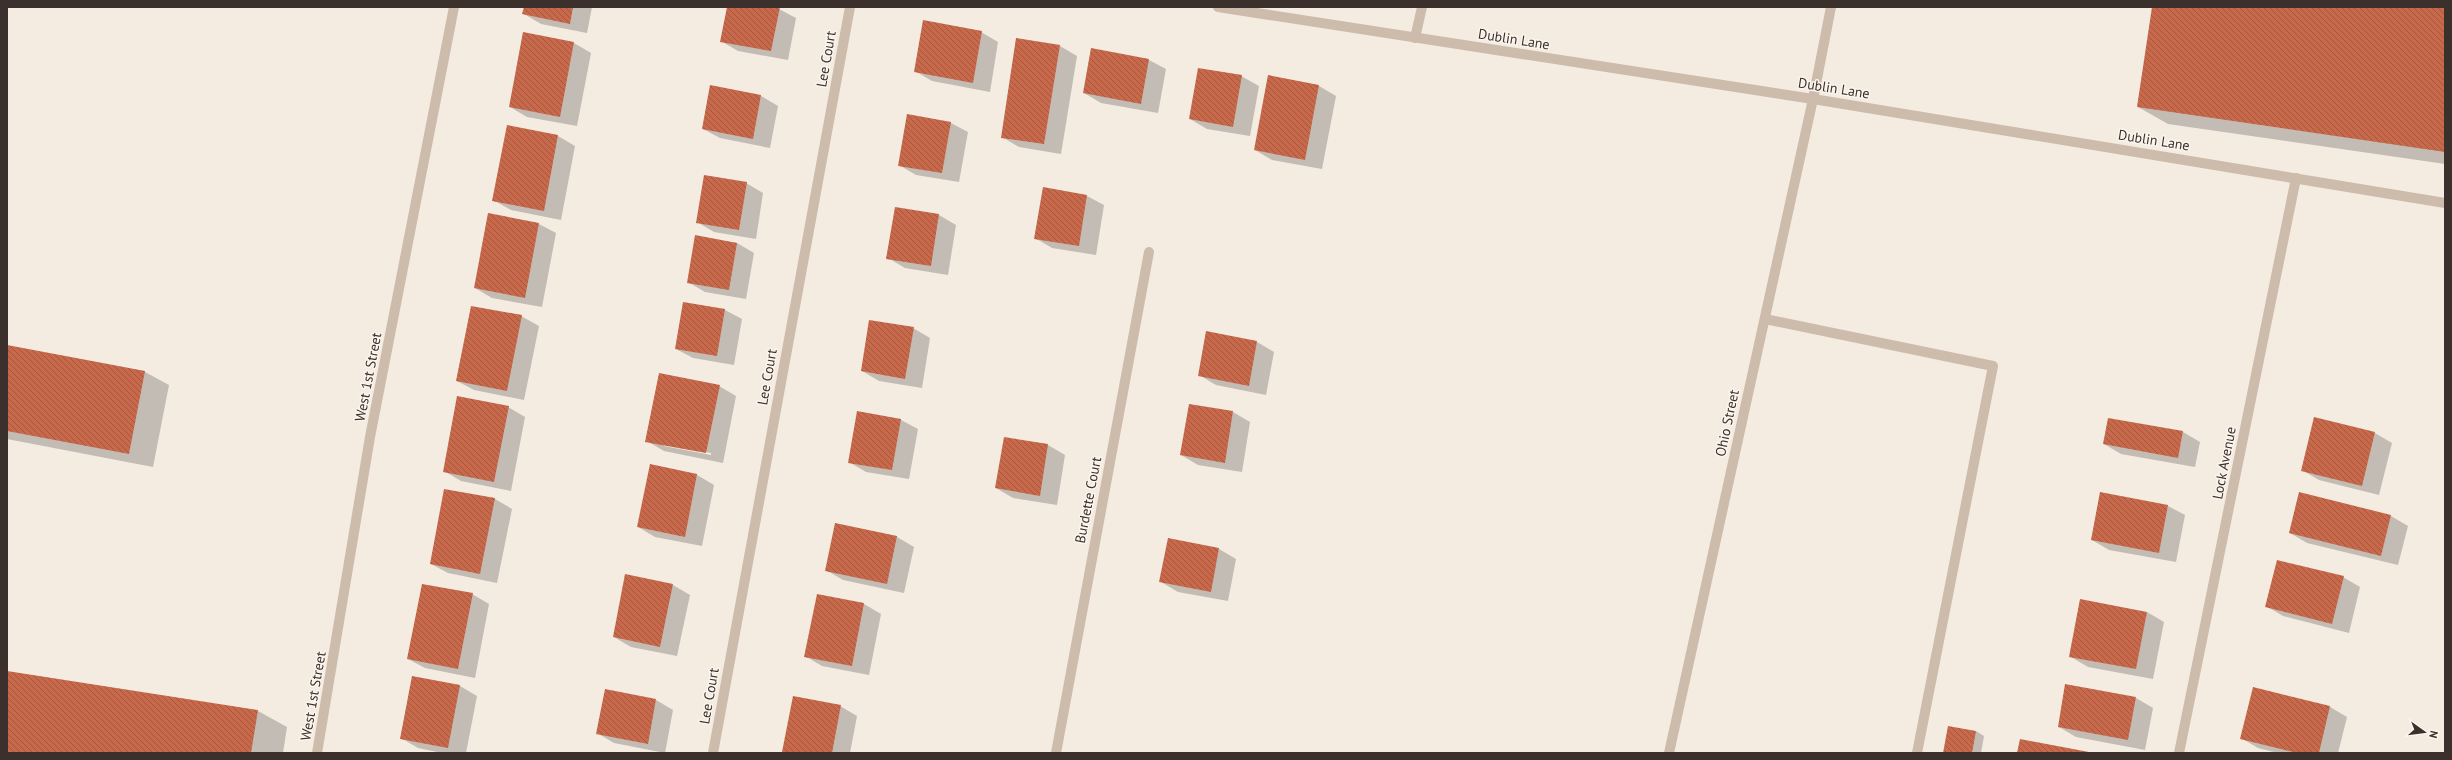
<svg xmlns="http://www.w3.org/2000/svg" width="2452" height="760" font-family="'PT Sans',sans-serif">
  <defs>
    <pattern id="building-back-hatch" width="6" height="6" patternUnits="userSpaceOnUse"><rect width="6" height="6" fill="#c8694b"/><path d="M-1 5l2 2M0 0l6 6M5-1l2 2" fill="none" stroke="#a4573f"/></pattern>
  </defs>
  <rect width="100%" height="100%" fill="#f4ebe1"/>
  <g fill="#0003" fill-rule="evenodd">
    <polygon points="525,7 592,7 587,33 541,24 524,14"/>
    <polygon points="728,7 775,7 796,18 788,60 738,51 721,41"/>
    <polygon points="2153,7 2445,7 2445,164 2168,124 2138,107"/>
    <polygon points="981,32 998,42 990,92 932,81 915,71"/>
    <polygon points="524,33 574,43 591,53 577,126 527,117 510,107"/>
    <polygon points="1060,46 1077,56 1061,154 1019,147 1002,137"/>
    <polygon points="1092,49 1149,60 1166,69 1158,113 1101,103 1084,93"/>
    <polygon points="1241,76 1259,86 1250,136 1207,129 1190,119"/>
    <polygon points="1269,76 1319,86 1336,96 1322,169 1272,160 1255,150"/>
    <polygon points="711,86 761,96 778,106 770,148 720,138 703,129"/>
    <polygon points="951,123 968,132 959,182 916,175 899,165"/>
    <polygon points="558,136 575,146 561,220 511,210 493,200"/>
    <polygon points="746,183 763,193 756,239 714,232 697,222"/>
    <polygon points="1087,196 1104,205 1096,255 1052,248 1035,238"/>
    <polygon points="896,208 939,215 956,225 948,275 905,268 888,258"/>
    <polygon points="489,214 539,224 556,233 542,307 492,298 475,288"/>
    <polygon points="696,237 737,243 754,253 746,299 705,292 688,282"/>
    <polygon points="684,303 725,310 742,319 734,365 693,358 676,349"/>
    <polygon points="521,316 539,326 524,400 474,390 457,381"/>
    <polygon points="913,328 930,338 922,388 879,381 862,371"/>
    <polygon points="1207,333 1257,342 1274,352 1266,395 1216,385 1199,375"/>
    <polygon points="7,346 145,372 169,385 153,467 7,439"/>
    <path d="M719 386 736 396 723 463 664 451 647 441ZM664 444 711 453V455L664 446Z"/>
    <polygon points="508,407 525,417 511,491 461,481 444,471"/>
    <polygon points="858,412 901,420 918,429 909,479 866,472 849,462"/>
    <polygon points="1233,412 1250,422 1242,472 1198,465 1181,455"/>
    <polygon points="2315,418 2375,433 2392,443 2379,495 2319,480 2302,470"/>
    <polygon points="2183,432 2200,442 2195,467 2121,454 2104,444"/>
    <polygon points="1005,438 1048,445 1065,455 1057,505 1013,498 996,488"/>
    <polygon points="651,466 697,475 714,485 702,546 655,537 638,527"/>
    <polygon points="445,490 495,499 512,509 497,583 448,573 431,564"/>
    <polygon points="2168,506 2185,515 2176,562 2109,550 2092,540"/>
    <polygon points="2391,516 2408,526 2398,565 2307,543 2290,533"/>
    <polygon points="836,524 897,537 914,547 904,593 843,580 826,570"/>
    <polygon points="1219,549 1236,559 1228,601 1178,592 1161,582"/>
    <polygon points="2343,577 2360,587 2349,633 2283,616 2266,606"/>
    <polygon points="673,585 690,595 677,656 631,647 614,637"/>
    <polygon points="472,594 489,604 475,678 425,668 408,659"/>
    <polygon points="818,595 864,604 881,614 869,675 822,666 805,656"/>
    <polygon points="2147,612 2164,622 2153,679 2088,667 2071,657"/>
    <polygon points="7,672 258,711 287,727 283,753 7,753"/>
    <polygon points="413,677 460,686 477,696 466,753 442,753 418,748 401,738"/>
    <polygon points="2066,685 2136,698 2153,708 2145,750 2076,737 2059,727"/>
    <polygon points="2254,688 2330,707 2347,717 2338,753 2278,753 2258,748 2241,738"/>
    <polygon points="606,691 656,700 673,710 665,753 614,743 597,733"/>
    <polygon points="840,706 857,716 850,753 787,753 784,751"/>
    <polygon points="1976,731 1984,736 1981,753 1944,753"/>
  </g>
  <g fill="url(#building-back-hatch)">
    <polygon points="524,7 573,7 570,24 522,14"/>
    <polygon points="727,7 780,7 771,51 720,42"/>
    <polygon points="2152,7 2445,7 2445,152 2137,107"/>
    <polygon points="923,20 982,31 973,83 914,72"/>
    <polygon points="523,32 574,42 560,117 509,107"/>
    <polygon points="1016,38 1060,45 1044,144 1001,138"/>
    <polygon points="1091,48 1149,59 1141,104 1083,93"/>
    <polygon points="1198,68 1242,75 1233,127 1189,119"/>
    <polygon points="1268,75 1319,85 1305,160 1254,150"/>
    <polygon points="710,85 761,95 753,139 702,129"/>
    <polygon points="907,114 951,122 942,173 898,166"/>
    <polygon points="507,125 558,135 544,211 492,201"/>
    <polygon points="704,175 747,182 739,230 696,223"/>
    <polygon points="1043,187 1087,195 1079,246 1034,239"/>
    <polygon points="895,207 939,214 931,266 886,259"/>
    <polygon points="488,213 539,223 525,298 474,288"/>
    <polygon points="695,235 737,243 729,290 687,283"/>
    <polygon points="683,302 725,309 717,356 675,349"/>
    <polygon points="471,306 522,315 507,391 456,381"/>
    <polygon points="869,320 914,327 905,379 861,371"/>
    <polygon points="1206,331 1257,341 1249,386 1198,376"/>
    <polygon points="7,345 145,371 129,454 7,431"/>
    <polygon points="659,373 720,385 706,453 645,442"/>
    <polygon points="457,396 509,406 494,482 443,472"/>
    <polygon points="1189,404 1233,411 1225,463 1180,455"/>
    <polygon points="857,411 901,419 892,470 848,463"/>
    <polygon points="2314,417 2375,432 2362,486 2301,471"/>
    <polygon points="2108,418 2183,431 2178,458 2103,444"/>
    <polygon points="1004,437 1048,444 1040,496 995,488"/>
    <polygon points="650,464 697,474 685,537 637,527"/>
    <polygon points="444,489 495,498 480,574 430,564"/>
    <polygon points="2100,492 2168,505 2159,553 2091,540"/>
    <polygon points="2299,492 2391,515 2381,556 2289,533"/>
    <polygon points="835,523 897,536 887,584 825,571"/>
    <polygon points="1168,538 1219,548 1211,592 1159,582"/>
    <polygon points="2277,560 2344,576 2332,624 2265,607"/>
    <polygon points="625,574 673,584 660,647 613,637"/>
    <polygon points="422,584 473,593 458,669 407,659"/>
    <polygon points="817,594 864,603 852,666 804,657"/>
    <polygon points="2080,599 2147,612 2136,669 2069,657"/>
    <polygon points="7,671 258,710 251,753 7,753"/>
    <polygon points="412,676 460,685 448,748 400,739"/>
    <polygon points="2065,684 2136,697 2128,740 2058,727"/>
    <polygon points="2253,687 2330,706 2319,753 2297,753 2240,739"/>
    <polygon points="605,689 656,699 648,744 596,734"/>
    <polygon points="793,696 841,705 832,753 782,752"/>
    <polygon points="1948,726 1976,731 1972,753 1943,753"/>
    <polygon points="2020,739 2089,752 2089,753 2017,753"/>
  </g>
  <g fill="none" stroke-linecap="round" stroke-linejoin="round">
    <g stroke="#cdbbac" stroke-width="10">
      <polyline points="1813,99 1831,7"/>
      <polyline points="1765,319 1993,366 1917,753"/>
    </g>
    <g stroke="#cdbbac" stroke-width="10">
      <polyline points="1218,7 1813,99 2445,203"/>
      <polyline points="1415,38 1422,7"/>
      <polyline points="317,753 370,437 454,7"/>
      <polyline points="713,753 850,7"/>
      <polyline points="1056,753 1149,252"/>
      <polyline points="1669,753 1813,99"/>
      <polyline points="2179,753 2296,178"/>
    </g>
  </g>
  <g text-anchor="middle" stroke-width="3" stroke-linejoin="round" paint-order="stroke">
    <g font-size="14" fill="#3b302b" stroke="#fbf5ee">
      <text transform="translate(1514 39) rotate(9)" y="5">Dublin Lane</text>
      <text transform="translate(826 59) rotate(-80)" y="5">Lee Court</text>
      <text transform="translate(1834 88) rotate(9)" y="5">Dublin Lane</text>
      <text transform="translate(2154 140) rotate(9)" y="5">Dublin Lane</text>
      <text transform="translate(368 377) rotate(-79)" y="5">West 1st Street</text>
      <text transform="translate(767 377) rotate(-80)" y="5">Lee Court</text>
      <text transform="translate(1727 423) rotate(-78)" y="5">Ohio Street</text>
      <text transform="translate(2224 463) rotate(-79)" y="5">Lock Avenue</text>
      <text transform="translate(1088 500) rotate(-79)" y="5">Burdette Court</text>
      <text transform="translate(313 696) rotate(-80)" y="5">West 1st Street</text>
      <text transform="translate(709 696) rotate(-80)" y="5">Lee Court</text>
    </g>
  </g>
  <rect width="2452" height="760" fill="none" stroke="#3b302b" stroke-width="16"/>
  <g transform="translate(2424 732) rotate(104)" stroke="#fbf5ee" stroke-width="3" paint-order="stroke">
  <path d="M0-3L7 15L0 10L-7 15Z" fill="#3b302b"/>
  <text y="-6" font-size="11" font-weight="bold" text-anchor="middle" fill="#3b302b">N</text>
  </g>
</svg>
